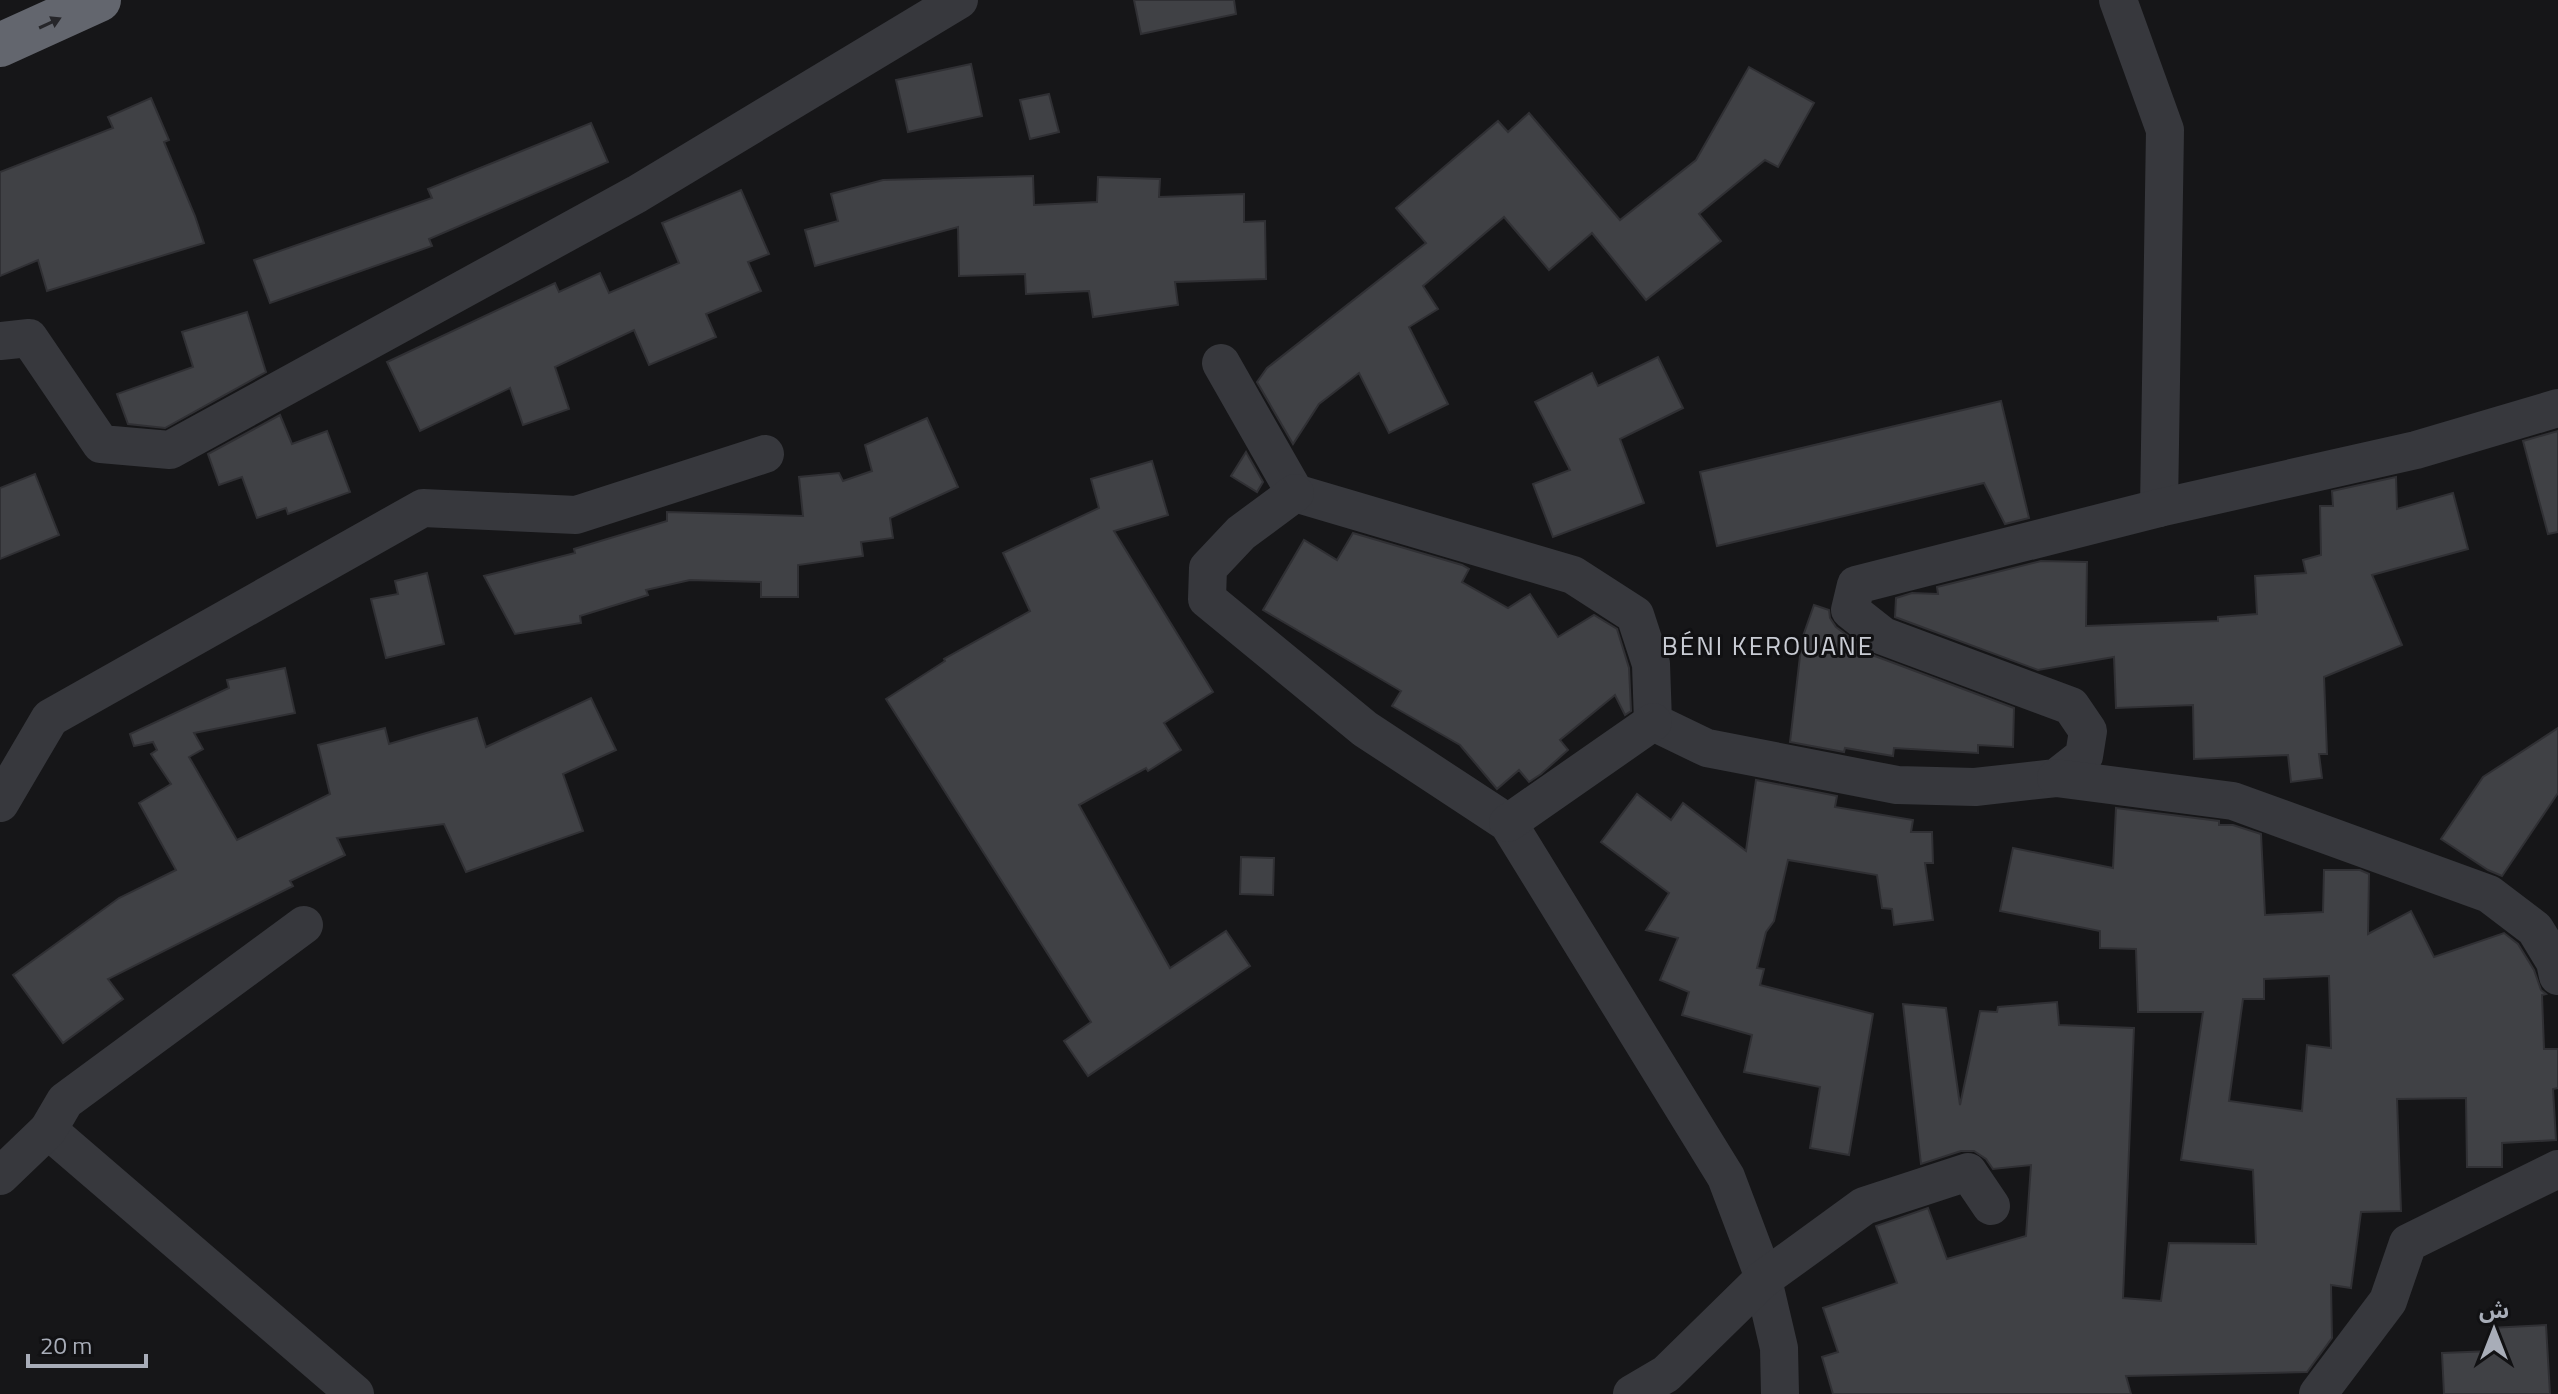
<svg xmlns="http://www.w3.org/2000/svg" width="2558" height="1394" font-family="'Titillium Web','Noto Sans Arabic',sans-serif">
  <rect width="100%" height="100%" fill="#161618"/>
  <g fill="#404145" stroke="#303034" stroke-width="2" fill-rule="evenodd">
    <polygon points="1134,0 1234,0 1236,14 1141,34"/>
    <polygon points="971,64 982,116 908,132 896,80"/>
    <polygon points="1749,67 1814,103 1778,167 1765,160 1699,214 1721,241 1646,300 1592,233 1549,270 1504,217 1423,286 1438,309 1409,327 1448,404 1389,433 1359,373 1319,404 1293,444 1257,382 1267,368 1426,243 1396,208 1498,121 1508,132 1529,113 1620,220 1696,160"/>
    <polygon points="1049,94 1059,132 1030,139 1020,100"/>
    <polygon points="151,98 169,140 164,142 195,216 204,243 47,291 38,260 0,276 0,172 113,128 108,117"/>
    <polygon points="591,123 608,162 429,239 432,246 270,303 254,260 432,198 428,189"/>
    <polygon points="1033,176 1034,205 1097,202 1098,177 1160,179 1159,197 1244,194 1244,222 1265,221 1266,279 1175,282 1178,305 1093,317 1089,291 1026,294 1025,274 959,276 958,227 815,266 805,230 838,221 831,194 883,180"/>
    <polygon points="741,190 769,254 748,262 761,291 706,314 716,337 649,365 634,330 555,367 569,409 523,425 510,388 420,431 387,362 555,283 559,292 600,273 609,293 679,263 662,223"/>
    <polygon points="247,312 266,372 165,428 128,424 117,394 193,367 182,332"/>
    <polygon points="1658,357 1683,408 1620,439 1644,503 1553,537 1533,484 1570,470 1535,402 1592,373 1598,386"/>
    <polygon points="2001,401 2029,518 2005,524 1984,483 1717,546 1700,472"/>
    <polygon points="280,415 292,444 327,431 350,492 288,514 286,508 257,518 242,477 219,485 208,454"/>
    <polygon points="927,418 958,487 890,518 893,538 861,542 863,556 798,565 798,597 761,597 761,582 690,580 646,590 648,595 580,616 581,623 515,634 484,576 575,553 574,549 667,521 667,512 803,516 799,477 839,473 843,481 872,471 865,445"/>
    <polygon points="2558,431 2558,532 2548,534 2523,441"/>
    <polygon points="1246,452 1263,482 1257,492 1231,476"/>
    <polygon points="1152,461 1168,515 1114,531 1213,692 1164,723 1181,750 1148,771 1146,768 1079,805 1170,968 1226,931 1250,966 1088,1076 1064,1041 1091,1022 886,699 945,661 944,659 1030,611 1003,553 1099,508 1091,479"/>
    <polygon points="35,474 59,535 0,559 0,488"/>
    <polygon points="2396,477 2397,509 2453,493 2468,549 2372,575 2402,645 2324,677 2327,754 2319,754 2322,778 2291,782 2288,755 2194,759 2193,705 2116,708 2114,657 2038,670 1895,617 1896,598 1912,593 1938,594 1937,587 2041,561 2087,562 2086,626 2218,621 2218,617 2257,614 2255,576 2306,573 2303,560 2321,555 2320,506 2333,506 2332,491"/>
    <polygon points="1353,533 1462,565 1469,569 1462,582 1508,608 1530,594 1558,637 1594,615 1617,629 1629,668 1631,711 1625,715 1615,695 1560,740 1568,750 1541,774 1529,782 1519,770 1497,789 1460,745 1392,706 1401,691 1263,610 1304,540 1337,560"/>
    <polygon points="427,573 444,644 386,658 371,599 398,594 395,581"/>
    <polygon points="1814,605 1829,610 1830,618 1836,627 1875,656 2014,708 2013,747 1978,745 1978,753 1894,748 1893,756 1845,748 1844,752 1790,742 1802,639"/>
    <polygon points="285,668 295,713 194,733 203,749 189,757 237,840 330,794 318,745 385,728 389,744 477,718 486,747 591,698 616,750 563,774 583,831 466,872 444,824 337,838 345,855 290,881 293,886 108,979 123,999 63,1043 13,975 119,898 176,870 139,803 171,784 151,754 157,750 153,742 134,746 130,734 229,688 227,680"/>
    <polygon points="2558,728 2558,793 2502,876 2488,870 2441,839 2483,777"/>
    <polygon points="1756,780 1837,796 1835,807 1913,820 1911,832 1932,832 1933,863 1925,863 1933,920 1894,925 1892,909 1882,908 1877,875 1788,860 1774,921 1766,932 1757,968 1764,969 1760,985 1873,1014 1849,1155 1810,1148 1820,1087 1744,1072 1752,1035 1682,1015 1689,992 1660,980 1678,938 1646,930 1669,893 1601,842 1637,794 1671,820 1683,803 1746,851"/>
    <path d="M2116 808 2219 821V825H2233L2261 834 2265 915 2323 912 2324 870H2360L2369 874 2368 934 2411 911 2434 957 2504 933 2518 944 2534 970 2541 990 2546 994 2542 995 2544 1049H2558V1088L2553 1089 2556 1140 2502 1143V1167H2467L2466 1098 2397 1099 2401 1211 2361 1212 2351 1288 2331 1285 2332 1338 2307 1372 2126 1376 2131 1394H1833L1822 1357 1838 1352 1823 1308 1897 1283 1876 1226 1928 1208 1947 1259 2026 1236 2031 1165 1993 1169 1986 1159 1974 1151H1961L1921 1164 1903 1004 1946 1008 1960 1105 1980 1011 1997 1012 1998 1007 2057 1002 2059 1025 2134 1028 2123 1298 2161 1301 2169 1243 2256 1244 2253 1170 2181 1160 2203 1012H2138L2136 949 2100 948V931L2000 911 2013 848 2113 868ZM2329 976 2331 1048 2307 1045 2302 1111 2229 1101 2243 999H2264V979Z"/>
    <polygon points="1241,857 1274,858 1273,895 1240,894"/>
    <polygon points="2546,1325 2550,1394 2444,1394 2442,1353 2492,1351 2490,1328"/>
  </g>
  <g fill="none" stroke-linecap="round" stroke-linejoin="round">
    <g stroke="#37383d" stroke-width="38">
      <polyline points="2118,0 2165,130 2159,508"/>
      <polyline points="0,341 29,338 101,444 170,450 637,194 959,0"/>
      <polyline points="1221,363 1295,493 1573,575 1635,615 1651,664 1653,722 1707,748 1897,785 1975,787 2056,778 2084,756 2088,731 2071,706 1883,636 1850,610 1856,585 2159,508 2416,450 2558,408"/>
      <polyline points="1295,493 1241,533 1208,568 1207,599 1365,729 1508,823 1726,1177 1760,1267 1779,1348 1780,1394"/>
      <polyline points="2056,778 2233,801 2489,894 2535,929 2555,962 2558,976"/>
      <polyline points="0,803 50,718 423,508 576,515 765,454"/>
      <polyline points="1508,823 1653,722"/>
      <polyline points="48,1130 355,1394"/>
      <polyline points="0,1176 48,1130 65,1101 304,925"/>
      <polyline points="1632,1394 1666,1374 1762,1280 1864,1206 1968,1172 1991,1206"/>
      <polyline points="2318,1394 2388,1301 2408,1243 2558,1169"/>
    </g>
    <polyline stroke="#63666e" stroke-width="44" points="0,45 99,0"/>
  </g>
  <defs><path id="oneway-solid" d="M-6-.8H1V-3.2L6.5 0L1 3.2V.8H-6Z" transform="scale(2)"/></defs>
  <use fill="#26262a" href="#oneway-solid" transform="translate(50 23) rotate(-25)"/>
  <g text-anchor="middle" stroke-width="6" stroke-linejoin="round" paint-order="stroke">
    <g font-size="26" letter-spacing="2" fill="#c9ccd4" stroke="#111113">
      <text x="1768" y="655">BÉNI KEROUANE</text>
    </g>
  </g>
  <g transform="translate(2494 1330)" stroke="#111113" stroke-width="6" paint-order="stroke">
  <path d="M0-6L14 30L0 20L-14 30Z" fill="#a8adb8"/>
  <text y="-12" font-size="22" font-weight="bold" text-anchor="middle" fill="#a8adb8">ش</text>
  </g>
  <path d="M28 1354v12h118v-12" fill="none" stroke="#a8adb8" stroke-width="4"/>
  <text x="40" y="1354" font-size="24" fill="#a8adb8" stroke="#111113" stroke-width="6" paint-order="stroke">20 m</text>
</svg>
